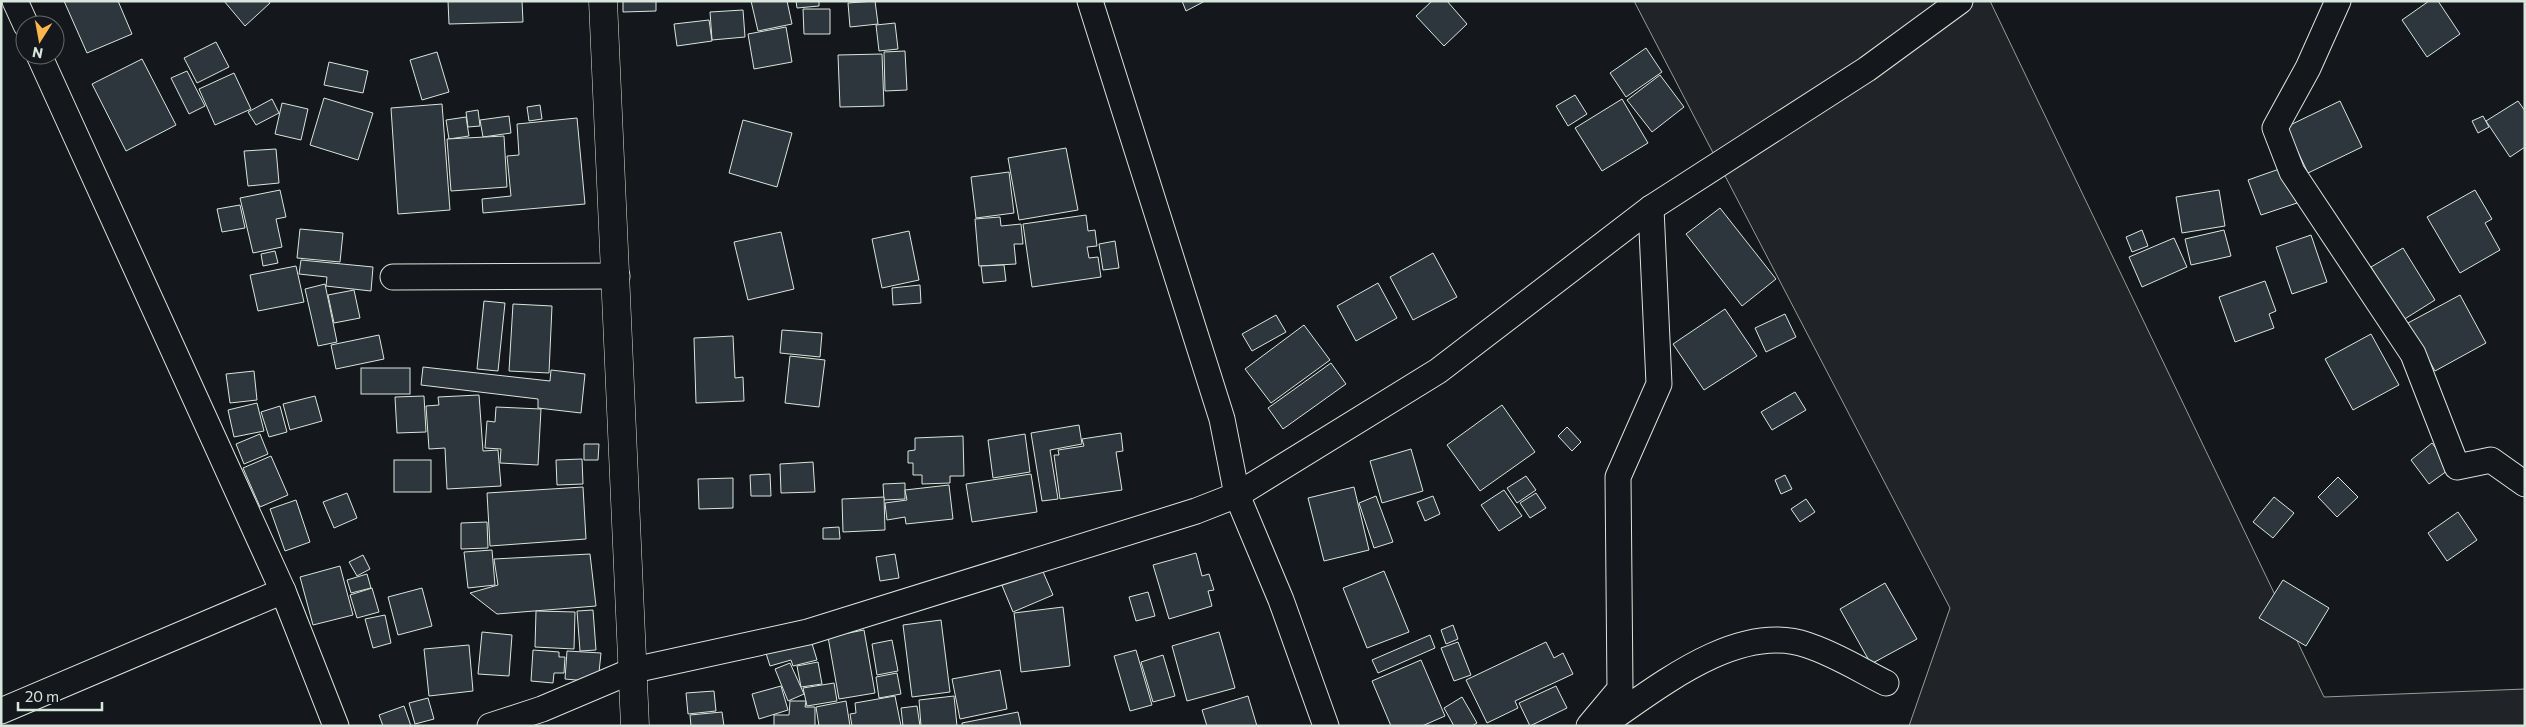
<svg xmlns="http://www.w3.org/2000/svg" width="2526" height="727" font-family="Commissioner,sans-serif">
  <rect width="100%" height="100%" fill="#14181c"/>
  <polygon fill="#202428" stroke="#939e99" points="1634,1 1990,1 2324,697 2525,689 2525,726 1909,726 1950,608"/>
  <g fill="#2c363c" stroke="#d8e6dc">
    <polygon points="64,1 118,1 132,34 87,53"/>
    <polygon points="224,1 269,1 270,3 245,26"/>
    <polygon points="448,1 522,1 523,22 449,24"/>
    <polygon points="623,1 656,1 656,11 623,12"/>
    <polygon points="751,1 787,1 792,24 758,31"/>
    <polygon points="796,1 819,1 819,6 797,8"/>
    <polygon points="875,1 878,24 850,27 848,3"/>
    <polygon points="1182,1 1205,1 1186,11"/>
    <polygon points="1432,1 1447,1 1467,24 1444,46 1416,16"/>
    <polygon points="2429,1 2438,1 2460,34 2427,57 2402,20"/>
    <polygon points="803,9 830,9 830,34 804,34"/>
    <polygon points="743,10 745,37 712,40 710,12"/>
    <polygon points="709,20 712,41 677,46 674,24"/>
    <polygon points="895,23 898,49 879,51 876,25"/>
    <polygon points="786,27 792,62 754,69 748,34"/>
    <polygon points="216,42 229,67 197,83 184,58"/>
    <polygon points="1646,48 1662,72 1626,97 1610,73"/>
    <polygon points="905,51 907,90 885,91 884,52"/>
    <polygon points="437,52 449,92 422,100 410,60"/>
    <polygon points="882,54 884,106 840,107 838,55"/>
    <polygon points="142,59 176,125 126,151 92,84"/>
    <polygon points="329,62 368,71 363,93 324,85"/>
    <polygon points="187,71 205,106 189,114 171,78"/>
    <polygon points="234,73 251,109 215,125 199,89"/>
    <polygon points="1660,75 1684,107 1652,132 1627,100"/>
    <polygon points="1575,95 1587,114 1568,126 1556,106"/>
    <polygon points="324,98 373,113 358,160 310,145"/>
    <polygon points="272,99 279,113 256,125 248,112"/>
    <polygon points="1622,99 1648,143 1602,171 1575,128"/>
    <polygon points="2340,101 2362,147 2308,173 2286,127"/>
    <polygon points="2518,101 2525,111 2525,147 2510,157 2486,121"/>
    <polygon points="282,103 308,109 301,140 275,134"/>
    <polygon points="442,104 450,210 398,214 391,108"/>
    <polygon points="540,105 542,119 529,121 527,107"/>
    <polygon points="478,110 480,126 468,127 466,112"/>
    <polygon points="509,116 511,133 483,137 480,120"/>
    <polygon points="2483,116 2489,127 2478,133 2472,121"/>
    <polygon points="466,117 469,136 449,139 446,120"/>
    <polygon points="577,118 585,204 483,213 482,199 511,196 507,156 519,155 517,124"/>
    <polygon points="743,120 792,133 777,187 729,173"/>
    <polygon points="504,136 507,187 451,191 447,139"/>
    <polygon points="1066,148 1078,210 1019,220 1008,158"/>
    <polygon points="276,149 279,183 248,186 244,151"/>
    <polygon points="2285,167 2297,203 2261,215 2248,180"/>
    <polygon points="1009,172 1014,213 976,218 971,177"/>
    <polygon points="280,190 286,217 276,219 282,247 253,253 240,198"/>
    <polygon points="2219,190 2225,226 2182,233 2176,197"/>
    <polygon points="2475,190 2492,219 2485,223 2500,250 2460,273 2427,217"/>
    <polygon points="240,205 245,228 222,232 217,209"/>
    <polygon points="1720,208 1776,279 1742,306 1686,234"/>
    <polygon points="1086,215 1088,231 1095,230 1097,246 1087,247 1089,258 1098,257 1101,277 1032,287 1023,224"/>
    <polygon points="1000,217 1001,226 1021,224 1023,244 1014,244 1016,264 979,266 975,219"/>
    <polygon points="300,229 343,233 340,262 297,258"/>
    <polygon points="2142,230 2148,246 2132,252 2126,237"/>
    <polygon points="2224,230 2231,256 2191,265 2185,239"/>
    <polygon points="909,231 919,280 882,288 872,239"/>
    <polygon points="781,232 794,289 748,300 734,242"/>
    <polygon points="2311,235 2327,282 2292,294 2276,247"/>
    <polygon points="2174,238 2187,267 2142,287 2129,257"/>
    <polygon points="1115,241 1119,268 1103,270 1099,244"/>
    <polygon points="2403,248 2435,300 2403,320 2371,267"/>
    <polygon points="275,251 278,263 263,266 261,254"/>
    <polygon points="1433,253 1457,297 1413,320 1390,277"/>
    <polygon points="301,260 373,267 371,291 326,286 327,277 299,274"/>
    <polygon points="1004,265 1006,281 983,283 981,266"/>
    <polygon points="296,266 304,302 258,311 250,275"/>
    <polygon points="2265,281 2276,311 2269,314 2274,328 2235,342 2219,297"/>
    <polygon points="1378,283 1397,318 1356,341 1337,306"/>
    <polygon points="325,284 337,342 318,346 305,289"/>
    <polygon points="920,285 921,303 893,305 892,288"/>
    <polygon points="354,290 360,318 334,323 328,295"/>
    <polygon points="2460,295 2486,343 2435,371 2408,323"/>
    <polygon points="484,301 505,303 498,371 477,369"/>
    <polygon points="513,304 552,306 549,373 509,371"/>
    <polygon points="1725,309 1757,356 1704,390 1673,344"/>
    <polygon points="1785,314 1796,337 1766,352 1755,328"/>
    <polygon points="1276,315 1286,332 1252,351 1242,334"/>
    <polygon points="1304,325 1330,360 1271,403 1245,369"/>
    <polygon points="782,330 822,333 820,357 780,353"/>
    <polygon points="2371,334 2399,385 2353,410 2325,359"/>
    <polygon points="379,335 384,359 336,369 331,345"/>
    <polygon points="733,336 735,378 743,377 744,401 696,403 694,338"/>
    <polygon points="790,356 825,360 819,407 785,403"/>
    <polygon points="1331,363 1346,384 1283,429 1268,408"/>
    <polygon points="423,367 550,381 551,370 585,374 581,413 538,408 538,399 421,385"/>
    <rect x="361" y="368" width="49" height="26"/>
    <polygon points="254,371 257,400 230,403 226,374"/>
    <polygon points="1795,392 1806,410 1772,430 1761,412"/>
    <polygon points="479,395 483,451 498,450 501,486 447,489 445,448 429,449 426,406 439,405 438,397"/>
    <polygon points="315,396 322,421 290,430 283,404"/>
    <polygon points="424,396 426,432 397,433 395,397"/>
    <polygon points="257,403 264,431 234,437 228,410"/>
    <polygon points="1502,405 1535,452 1480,491 1447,445"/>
    <polygon points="280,406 287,432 269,437 261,412"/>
    <polygon points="496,407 541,409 538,465 500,463 501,449 485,448 487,421 495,422"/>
    <polygon points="1079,425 1082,444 1050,450 1058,499 1042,501 1031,433"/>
    <polygon points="1567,427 1581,442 1572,451 1558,436"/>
    <polygon points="1121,433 1123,451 1116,452 1122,490 1060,499 1054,455 1059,455 1058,450 1084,446 1082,439"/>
    <polygon points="260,434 268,454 244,464 236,444"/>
    <polygon points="1025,434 1030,472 993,478 988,440"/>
    <polygon points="963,436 964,476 950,476 950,483 922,484 922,475 913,475 913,463 908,463 908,451 915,450 915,438"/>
    <polygon points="2432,443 2451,468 2429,484 2411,460"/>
    <polygon points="584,444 599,444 598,460 584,460"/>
    <polygon points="1411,449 1423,491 1382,503 1370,461"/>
    <polygon points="271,456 288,495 260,507 243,468"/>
    <polygon points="582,459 583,484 557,485 556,460"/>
    <rect x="394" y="460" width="37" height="32"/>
    <polygon points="813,462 815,492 781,493 780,464"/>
    <polygon points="770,474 771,496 751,496 750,475"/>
    <polygon points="1031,474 1037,512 972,522 966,484"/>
    <polygon points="1785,475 1792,489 1781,494 1775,480"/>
    <polygon points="1526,476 1536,490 1517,503 1507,488"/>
    <polygon points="2338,477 2358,497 2337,517 2318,497"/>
    <polygon points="733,478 733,508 699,509 698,479"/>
    <polygon points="905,483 905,499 884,500 883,484"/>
    <polygon points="949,485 953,519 906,524 905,517 887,520 885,503 907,500 905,490"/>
    <polygon points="583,487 586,539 490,546 487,493"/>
    <polygon points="1354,487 1369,550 1324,561 1308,498"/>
    <polygon points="1504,490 1522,516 1499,531 1481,505"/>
    <polygon points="347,493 357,518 334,528 323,502"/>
    <polygon points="1536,493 1546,508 1530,518 1520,503"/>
    <polygon points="1376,496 1393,542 1374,548 1359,503"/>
    <polygon points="1433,496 1440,514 1425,521 1417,502"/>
    <polygon points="884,497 885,530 843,532 842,499"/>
    <polygon points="2274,497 2294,513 2273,538 2253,522"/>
    <polygon points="1806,499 1815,512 1800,522 1791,509"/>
    <polygon points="296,500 310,542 285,551 270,509"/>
    <polygon points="2458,512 2477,540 2447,561 2428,533"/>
    <polygon points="487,522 488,548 461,549 461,523"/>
    <polygon points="839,527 840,539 823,539 823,528"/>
    <polygon points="492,550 495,585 468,588 464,552"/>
    <polygon points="1196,553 1202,576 1209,574 1214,590 1208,591 1212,606 1169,619 1153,565"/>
    <polygon points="590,554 596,606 497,614 470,593 498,585 494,559"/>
    <polygon points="895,554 899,578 880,581 876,557"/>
    <polygon points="363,555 370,569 357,576 349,562"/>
    <polygon points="340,566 353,615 313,625 300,577"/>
    <polygon points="1041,567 1053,595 1013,612 1001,583"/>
    <polygon points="1384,571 1409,632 1367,648 1343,588"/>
    <polygon points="367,574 371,588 351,593 347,580"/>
    <polygon points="2283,580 2329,608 2306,646 2259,618"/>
    <polygon points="1885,583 1917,639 1871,664 1840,609"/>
    <polygon points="372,588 379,612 357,618 350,595"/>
    <polygon points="422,588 432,626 398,635 388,597"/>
    <polygon points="1148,592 1155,616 1136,621 1129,597"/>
    <polygon points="1063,607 1070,666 1021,672 1014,613"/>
    <polygon points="593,610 596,650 580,651 577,611"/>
    <polygon points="536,611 575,612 574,649 535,647"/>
    <polygon points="385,615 391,643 373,648 365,619"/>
    <polygon points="941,620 950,692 912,697 903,625"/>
    <polygon points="1453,625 1458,639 1446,644 1441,630"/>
    <polygon points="864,630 875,693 839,699 828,637"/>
    <polygon points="482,632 512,635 509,676 478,674"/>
    <polygon points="1219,632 1235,688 1187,701 1172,646"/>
    <polygon points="1430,635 1435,648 1378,673 1372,660"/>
    <polygon points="810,637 817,660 793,666 791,660 770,666 765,650"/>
    <polygon points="892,640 898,671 877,675 872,644"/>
    <polygon points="1458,642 1471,675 1454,681 1441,648"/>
    <polygon points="1546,642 1554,658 1563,653 1573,674 1515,701 1518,708 1487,723 1466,680"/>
    <polygon points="469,645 473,691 429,696 424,649"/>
    <polygon points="533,650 559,652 559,657 565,657 564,673 554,673 553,683 531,681"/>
    <polygon points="1136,650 1152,705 1130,711 1114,656"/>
    <polygon points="567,651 601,653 598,682 565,679"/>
    <polygon points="1163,655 1175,696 1153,702 1141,662"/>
    <polygon points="1421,660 1445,716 1422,726 1391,726 1372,681"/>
    <polygon points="818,662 822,684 801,687 797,666"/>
    <polygon points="790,663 804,694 788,701 775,669"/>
    <polygon points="1000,670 1007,709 960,719 952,679"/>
    <polygon points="897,673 901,694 879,698 876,677"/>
    <polygon points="834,683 837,701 807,706 803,688"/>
    <polygon points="781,686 788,710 759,719 752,694"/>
    <polygon points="1556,686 1567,708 1530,726 1519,703"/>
    <polygon points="714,691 716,711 688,714 686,693"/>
    <polygon points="895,696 901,726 852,726 850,714 856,713 855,703"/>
    <polygon points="954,696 957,726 921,726 919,700"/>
    <polygon points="1248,696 1257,726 1207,726 1202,710"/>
    <polygon points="1462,697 1477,723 1472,726 1454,726 1444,708"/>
    <polygon points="428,698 434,719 415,724 409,703"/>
    <polygon points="790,701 806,701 805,707 815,707 815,726 774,726 774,715 789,715"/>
    <polygon points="846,701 850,726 819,726 816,707"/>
    <polygon points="404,706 411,726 383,726 379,715"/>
    <polygon points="917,706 920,726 903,726 901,708"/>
    <polygon points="722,712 724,726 691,726 690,715"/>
    <polygon points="1018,712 1021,726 962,726 962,723"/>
  </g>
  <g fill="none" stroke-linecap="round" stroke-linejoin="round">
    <defs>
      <g id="street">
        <polyline points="15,1 26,25"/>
        <polyline points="1090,1 1222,419 1237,495 1281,600 1326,726"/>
        <polyline points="2338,1 2308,68 2275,128 2292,172 2413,354 2457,467 2491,460 2525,484"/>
        <polyline points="39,55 283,591 336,726"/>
        <polyline points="393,277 617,276"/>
        <polyline points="1,711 283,591"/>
        <polyline points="490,726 542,709 634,670 808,632 1196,511 1237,495 1438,371 1651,208 1867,69 1960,1"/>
        <polyline points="1589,726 1620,689 1618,477 1659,384 1651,208"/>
        <path d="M1601 726C1656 689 1737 621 1807 645 1835 654 1860 670 1886 683"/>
      </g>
      <polyline id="primary" points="603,1 635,726"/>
    </defs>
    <use href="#street" stroke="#d8e6dc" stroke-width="27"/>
    <use href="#primary" stroke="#d8e6dc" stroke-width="29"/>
    <use href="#street" stroke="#14181c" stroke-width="25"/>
    <use href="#primary" stroke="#14181c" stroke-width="28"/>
  </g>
  <rect width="2526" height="727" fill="none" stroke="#d8e6dc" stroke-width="5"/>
  <g transform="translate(40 40) rotate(191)"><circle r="24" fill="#14181c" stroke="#626a69"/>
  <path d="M0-4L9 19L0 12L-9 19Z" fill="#ffb74d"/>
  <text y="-8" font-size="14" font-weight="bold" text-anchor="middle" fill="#d8e6dc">N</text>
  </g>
  <path d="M18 702v8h84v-8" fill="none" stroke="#d8e6dc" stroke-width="2.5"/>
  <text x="25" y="702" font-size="15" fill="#d8e6dc" stroke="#14181c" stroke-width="4" paint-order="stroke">20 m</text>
</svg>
